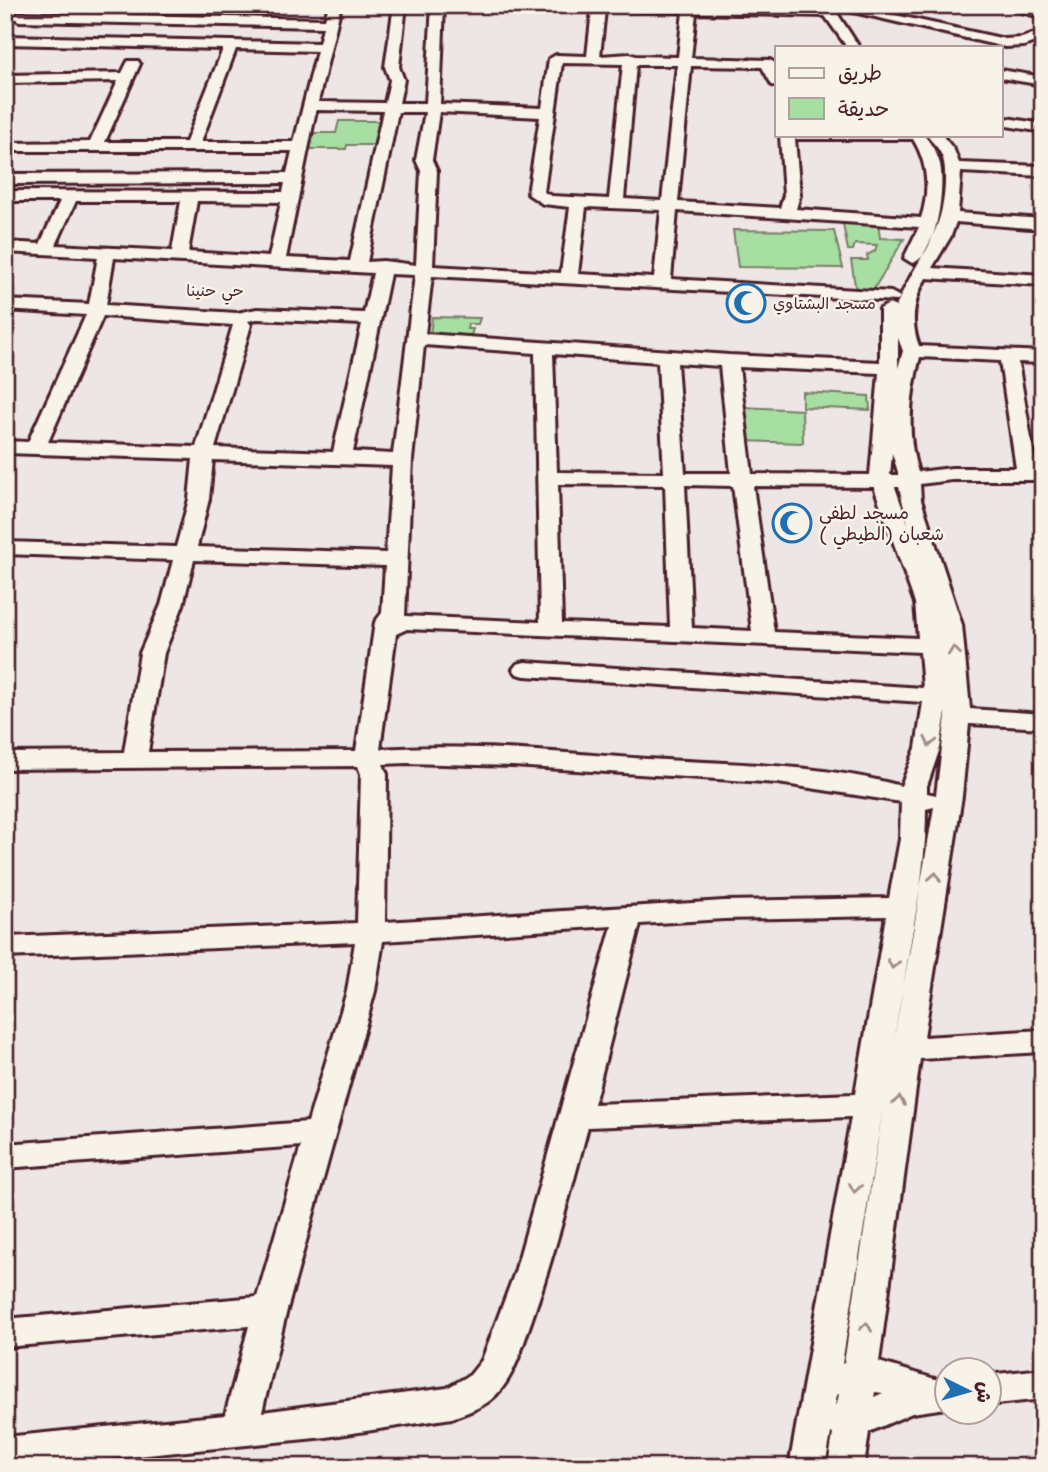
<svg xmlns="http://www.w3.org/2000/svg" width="1048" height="1472" font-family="'Shantell Sans','Playpen Sans Arabic',sans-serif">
  <rect width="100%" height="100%" fill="#eee5e5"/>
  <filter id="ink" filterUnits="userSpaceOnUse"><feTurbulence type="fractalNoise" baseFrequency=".0143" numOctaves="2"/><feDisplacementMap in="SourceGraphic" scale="14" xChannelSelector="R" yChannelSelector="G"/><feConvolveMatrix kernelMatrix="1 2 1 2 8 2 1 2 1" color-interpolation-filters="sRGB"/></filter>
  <g filter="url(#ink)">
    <g fill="#a7dea2" stroke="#787e66" stroke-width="2">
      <polygon points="339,121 383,121 378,145 347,145 346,149 310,149 314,133 336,133"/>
      <polygon points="842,219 878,221 880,238 904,239 872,292 856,291 851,260 868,260 867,255 875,251 877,245 855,244 853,250 848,250"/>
      <polygon points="733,230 834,231 843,268 738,267"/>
      <polygon points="432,317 480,318 478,324 468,324 467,329 473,329 470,338 430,337"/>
      <polygon points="802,392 869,396 870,410 802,407"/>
      <polygon points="743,407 802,410 803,443 742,441"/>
    </g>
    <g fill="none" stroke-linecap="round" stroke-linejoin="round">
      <defs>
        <g id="minor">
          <path d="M329 5H341L318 102 385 103 390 80 385 67 394 5H406L399 67 404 80 399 103H426L432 5H444L440 104 542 108 549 59 556 55 587 56 592 10 541 9 535 5H706L835 10 859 47H847L825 16 696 13 691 58 770 60 777 64V86L772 85 762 67 691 66 678 202 780 208 784 195 780 135H924C931 144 937 153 940 164 945 186 937 257 912 263L904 258 919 227 677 211 671 279 891 292 900 297 897 301 432 276 425 334 729 355 880 362V309L889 304 896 307C915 259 943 239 945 183 945 172 946 162 940 152 937 146 930 140 927 135H942L954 150 959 163 1043 166V176L961 172 958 213 1043 219V229L956 222 951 236 932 268 1043 275V285L926 278C913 300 910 322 919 346L1043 352V363L1018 362 1036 468H1043V480H952L920 484 921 500 962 625 970 709 1043 714V728L969 724 962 796 924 1037 1043 1030V1052L920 1059 879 1362 935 1379 946 1378V1408L912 1413 869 1432 864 1467H828L833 1434 831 1433 825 1467H789L851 1117 588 1127C571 1191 554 1256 532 1319 523 1344 515 1377 495 1396 484 1407 466 1413 452 1418L326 1437 28 1467H5V1437L225 1415 249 1326 5 1347V1319L257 1297 301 1146 5 1168V1144L308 1122 347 991 355 942 5 957V937L357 923 361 774 358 766 5 769V753L124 752 140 653 161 605 173 560 5 554V542L176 547 189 499 193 459 5 453V441L28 442 86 315 5 310V300L89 304 98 257 5 252V242L40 244 60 201H5V191L283 192 285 183 5 184V174L287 173 292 151H5V143L90 142 118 81 5 83V75L122 73 128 61H138L140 64 105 142H186L223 49 5 44V36L319 43 323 27 19 21 13 17 19 13 325 19ZM605 10 683 12 678 57 636 56 630 54 600 56ZM236 49 317 51 294 142H201ZM562 63 623 64 609 199 552 196 544 192ZM636 65H677L662 201 624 199ZM316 110 383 111 350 261 286 258ZM398 112H425L416 160 421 171 416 265 383 261 367 262ZM439 112 540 117 528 194 543 204 570 207 561 273 433 266 437 171 432 160ZM795 139H913C928 163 930 191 921 218L796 209 800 195ZM76 201H181L172 251 56 245ZM197 201 281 202 269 257 188 252ZM586 207 661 210 654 278 578 274ZM114 258 373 273 364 313 257 309 237 313 106 305ZM390 274 415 275 393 454 353 452ZM103 316 233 325 196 447 48 442ZM257 319 362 324 333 452 215 448 251 325 248 321ZM898 338 903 351 898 368ZM424 345 535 353 540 622 405 616 412 460ZM553 354 658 362 664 473 557 472ZM920 357 1000 361 1016 468H952L918 472C906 435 910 395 920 357ZM677 363 720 366 731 473H685ZM739 367 879 373 870 475 752 474ZM892 453 898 472V475H890ZM213 460 392 466 386 553 197 547 209 499ZM558 484 665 485 670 627 562 623ZM685 485 733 486 752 631 692 628ZM753 486 874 487 915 603 918 638 774 632ZM895 487H899L908 524ZM194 560 385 566 382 613 375 622 356 751 148 752 164 653 183 605ZM407 629 920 652 923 688 525 662 517 664 513 669 517 674 525 676 923 702 916 748 901 786C820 764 731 764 647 759 559 753 468 743 380 749L396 634ZM946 712V716L936 795 927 793V786L940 748ZM407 763 513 766 778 783 901 802 900 839 889 898 724 901 385 922 387 774 383 764ZM934 807 894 1039C906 963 926 885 926 809ZM886 916 855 1094 594 1104 640 924 724 919ZM612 926 515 1272 482 1360 470 1375 447 1388 262 1412 287 1310 375 991 383 941ZM883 1107 844 1363 842 1364ZM875 1392 883 1393 874 1397ZM839 1394 837 1404 835 1405 837 1395Z"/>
          <polygon points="849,5 1005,39 1022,38 1043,30 1043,39 1024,46 1005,47 849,11"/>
          <polygon points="998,5 1022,5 1043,10 1043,18"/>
          <polygon points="1001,70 1043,77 1043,85 1001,78"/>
          <polygon points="1001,117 1043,124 1043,132 1001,125"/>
          <polygon points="1043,1369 1043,1399 988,1405 988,1375"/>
        </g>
      </defs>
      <use href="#minor" stroke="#4a1f2b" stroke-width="6"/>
      <use href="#minor" fill="#f7f3e8" fill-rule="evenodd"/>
    </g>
    <defs><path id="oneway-chevron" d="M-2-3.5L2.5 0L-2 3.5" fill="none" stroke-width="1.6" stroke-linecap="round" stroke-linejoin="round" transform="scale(1.75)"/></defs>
    <g stroke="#a0898a">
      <use href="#oneway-chevron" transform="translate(954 651) rotate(-96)"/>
      <use href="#oneway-chevron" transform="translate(930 742) rotate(104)"/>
      <use href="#oneway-chevron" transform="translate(935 877) rotate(-80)"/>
      <use href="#oneway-chevron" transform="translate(893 964) rotate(100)"/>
      <use href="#oneway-chevron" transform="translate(899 1101) rotate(-82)"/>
      <use href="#oneway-chevron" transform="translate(855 1188) rotate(99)"/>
      <use href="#oneway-chevron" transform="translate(866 1327) rotate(-82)"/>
    </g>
  </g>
  <defs>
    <symbol id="mosque-ring" viewBox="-11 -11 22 22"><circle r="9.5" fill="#f7f3e8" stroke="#1f6fb2" stroke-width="1.5"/><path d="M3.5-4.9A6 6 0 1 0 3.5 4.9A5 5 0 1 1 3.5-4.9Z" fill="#1f6fb2"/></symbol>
  </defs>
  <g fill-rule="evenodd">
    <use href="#mosque-ring" x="724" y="281" width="44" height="44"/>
    <use href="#mosque-ring" x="770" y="501" width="44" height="44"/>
  </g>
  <g text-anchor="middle" stroke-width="5" stroke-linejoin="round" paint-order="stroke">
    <g font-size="16" fill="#4a1f2b" stroke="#f7f3e8">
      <text x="215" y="296">حي حنينا</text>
    </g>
    <g font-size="16" fill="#4a1f2b" stroke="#f7f3e8" text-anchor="start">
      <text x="773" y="309">مسجد البشتاوي</text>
    </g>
    <g font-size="18" fill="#4a1f2b" stroke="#f7f3e8" text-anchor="start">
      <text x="819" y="519">مسجد لطفي<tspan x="819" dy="21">شعبان (الطيطي )</tspan></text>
    </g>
  </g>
  <rect width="1048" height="1472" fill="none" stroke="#f7f3e8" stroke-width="28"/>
  <rect x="14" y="14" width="1020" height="1444" fill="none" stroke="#4a1f2b" stroke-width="2.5" filter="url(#ink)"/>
  <rect x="775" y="46" width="228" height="91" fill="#f7f3e8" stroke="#b29e9c" stroke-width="2"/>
  <rect x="789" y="68" width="35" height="10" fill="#f7f3e8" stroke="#b29e9c" stroke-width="2"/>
  <text x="838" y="80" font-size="21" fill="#4a1f2b">طريق</text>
  <rect x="789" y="98" width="35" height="21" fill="#a7dea2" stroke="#b29e9c" stroke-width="2"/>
  <text x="838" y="116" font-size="21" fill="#4a1f2b">حديقة</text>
  <g transform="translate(968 1391) rotate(95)"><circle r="33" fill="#f7f3e8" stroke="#b29e9c" stroke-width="2"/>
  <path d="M0-5L12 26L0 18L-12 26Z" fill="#1f6fb2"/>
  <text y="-10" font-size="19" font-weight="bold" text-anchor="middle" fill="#4a1f2b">ش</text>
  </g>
</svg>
